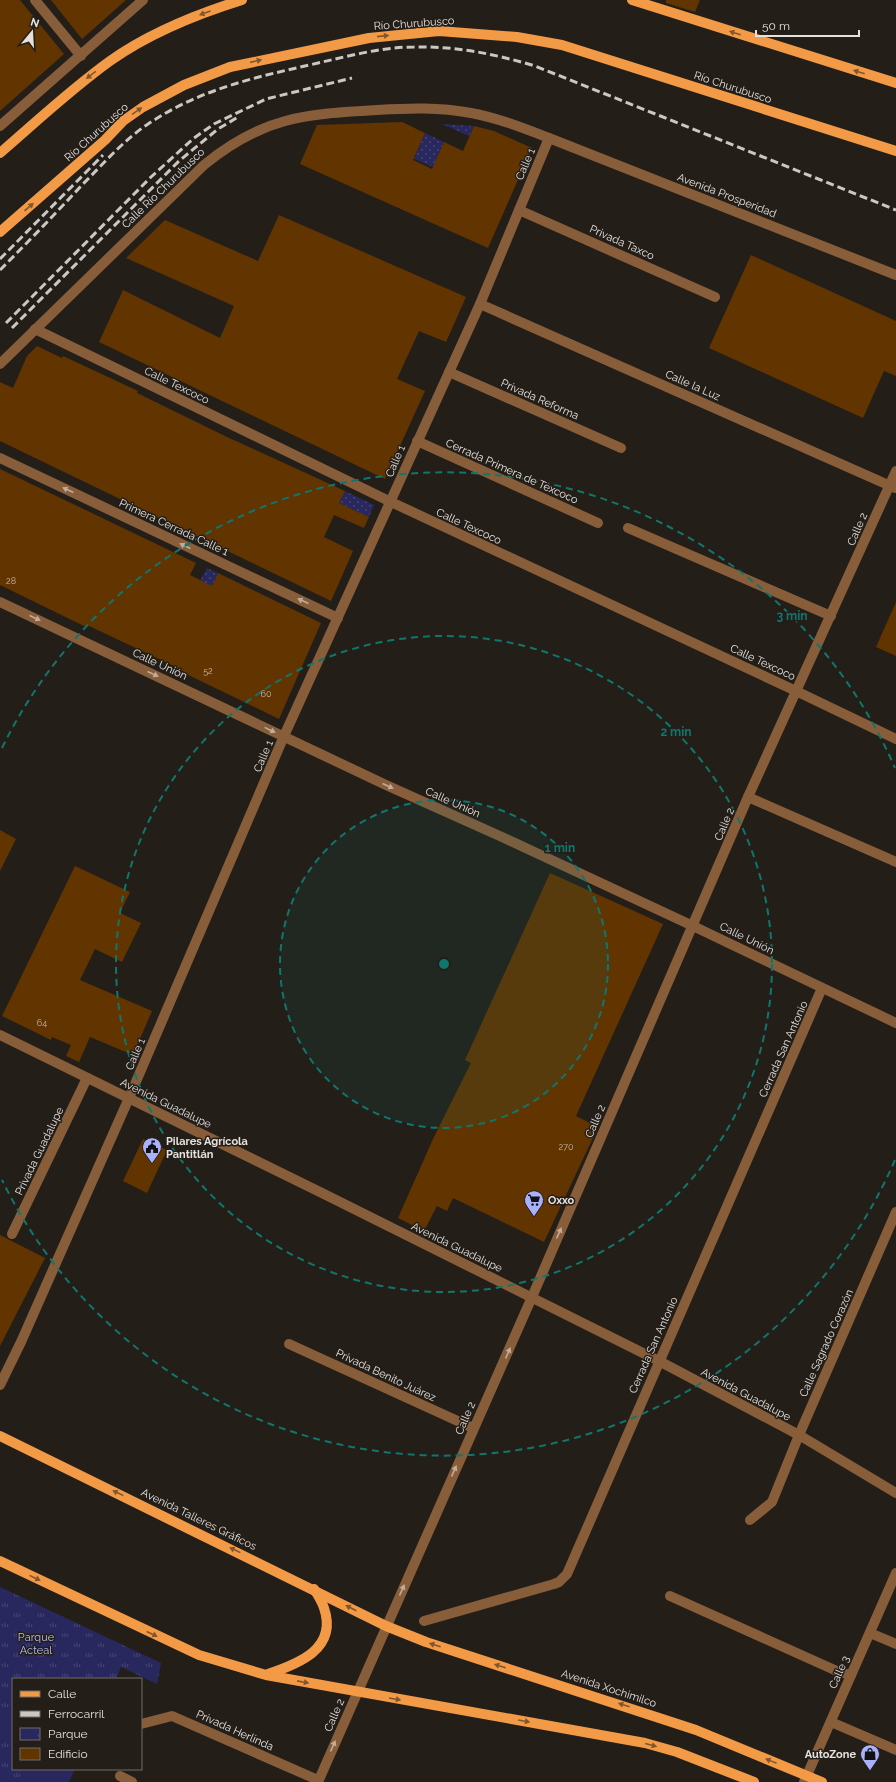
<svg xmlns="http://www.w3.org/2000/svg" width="896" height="1782" font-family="Raleway,sans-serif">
  <defs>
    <pattern id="grass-dots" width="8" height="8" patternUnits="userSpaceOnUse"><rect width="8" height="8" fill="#28285e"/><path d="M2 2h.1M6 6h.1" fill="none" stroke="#474775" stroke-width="1.8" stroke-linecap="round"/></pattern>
    <pattern id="park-tufts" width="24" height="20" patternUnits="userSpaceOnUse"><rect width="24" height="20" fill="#28285e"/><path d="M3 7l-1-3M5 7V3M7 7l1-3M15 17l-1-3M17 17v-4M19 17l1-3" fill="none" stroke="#474775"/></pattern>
  </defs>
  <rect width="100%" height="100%" fill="#241e19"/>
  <g fill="url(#grass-dots)">
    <polygon points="442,124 474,126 469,136"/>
    <polygon points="425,133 444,142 433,167 414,159"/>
    <polygon points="345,491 374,505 369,517 339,503"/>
    <polygon points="207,568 218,573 197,620 182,613"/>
  </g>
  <polygon fill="url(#park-tufts)" points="0,1587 161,1663 157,1684 121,1667 116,1679 13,1679 13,1769 75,1769 69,1782 0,1782"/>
  <g fill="#28285e">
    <polygon points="0,1717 11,1722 0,1747"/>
    <polygon points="31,1769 72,1769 66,1782 25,1782"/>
  </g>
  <g fill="#623400">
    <polygon points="0,0 20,0 64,54 0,111"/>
    <polygon points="51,0 126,0 82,39"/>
    <polygon points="666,0 700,0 695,12 666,3"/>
    <polygon points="402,122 425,133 413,160 432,169 444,142 463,151 474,126 494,131 532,148 488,248 300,164 317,125"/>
    <polygon points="279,215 466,297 446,342 419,331 397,379 425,391 385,479 99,342 123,290 220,338 234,306 126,258 165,220 258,261"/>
    <polygon points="751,255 896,321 896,376 884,371 863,418 709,348"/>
    <polygon points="37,346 62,358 63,356 138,391 137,393 225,436 345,491 339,503 369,517 364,528 334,515 324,537 353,551 331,601 0,441 0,382 13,388 27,356"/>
    <polygon points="0,469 196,563 190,575 212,586 218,573 321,623 279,719 176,669 176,667 87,625 86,627 0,585"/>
    <polygon points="896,602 896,656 876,647"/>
    <polygon points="0,830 16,839 0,871"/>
    <polygon points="75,866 130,892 120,913 141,923 122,962 95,949 80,980 152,1011 133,1055 90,1037 79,1062 66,1056 71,1045 52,1037 51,1040 2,1016"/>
    <polygon points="550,873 663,924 576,1116 598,1127 544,1242 453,1198 447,1211 437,1206 424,1231 398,1218 433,1139 471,1063 465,1060"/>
    <polygon points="143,1139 167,1150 147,1193 123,1181"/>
    <polygon points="0,1235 45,1258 0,1346"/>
  </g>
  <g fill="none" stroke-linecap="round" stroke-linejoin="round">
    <g stroke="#885d39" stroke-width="10">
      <polyline points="35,0 81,56"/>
      <polyline points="0,126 143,0"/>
      <polyline points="519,210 715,297"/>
      <polyline points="480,304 895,488"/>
      <polyline points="35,329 391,502 796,691 896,739"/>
      <path d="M0 364 204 165C262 117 305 114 377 110 409 108 439 107 471 113 498 118 523 128 549 138L896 275"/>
      <polyline points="449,372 621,448"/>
      <polyline points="417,441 598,523"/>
      <polyline points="0,458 338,618"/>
      <polyline points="628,528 831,616"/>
      <polyline points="0,602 386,785 502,837 693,926 896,1023"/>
      <polyline points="748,797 896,862"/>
      <polyline points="0,1035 324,1194 659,1361 799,1435 896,1493"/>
      <polyline points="12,1234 87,1078"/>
      <polyline points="289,1344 473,1428"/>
      <polyline points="0,1385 21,1342 129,1098 284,736 480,304 549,138"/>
      <polyline points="750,1520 772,1502 799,1435 896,1212"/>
      <polyline points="670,1596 839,1672 851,1675"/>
      <polyline points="424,1621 554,1584 559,1582 567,1574 822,988"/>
      <polyline points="870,1633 896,1644"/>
      <polyline points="831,1722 896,1750"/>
      <polyline points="141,1724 172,1716 318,1780"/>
      <polyline points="120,1776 132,1782"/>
      <polyline points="318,1782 532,1297 748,797 896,471"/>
      <polyline points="804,1782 896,1573"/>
    </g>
    <g stroke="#f39a46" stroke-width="10">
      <polyline points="632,0 896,83"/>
      <path d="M0 153C36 122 71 89 110 61 148 34 197 14 242 0"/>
      <polyline points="0,232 105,140 123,121 143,107 184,85 230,67 369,38 439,31 517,37 562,45 896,151"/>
      <polyline points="0,1436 386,1626 426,1642 696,1730 822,1782"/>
      <polyline points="0,1561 199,1655 266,1675 645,1743 677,1752 754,1782"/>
      <path d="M268 1674C298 1664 338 1649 324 1608 322 1602 318 1595 314 1589"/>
    </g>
    <g stroke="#cbc7c3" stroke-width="3" stroke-dasharray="8 4" stroke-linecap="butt">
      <polyline points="0,259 103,155"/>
      <path d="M0 270C28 242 56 213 83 184 104 163 124 140 148 124 202 88 257 77 318 63 349 56 382 47 414 47 456 46 495 54 535 66L896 210"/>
      <polyline points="6,323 151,177 194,138 214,124 266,99 352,78"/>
      <polyline points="12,328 179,161 218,129 238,117"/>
    </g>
  </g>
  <defs><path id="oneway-solid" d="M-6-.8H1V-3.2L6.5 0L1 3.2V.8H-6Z"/></defs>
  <g fill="#81562d">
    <use href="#oneway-solid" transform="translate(205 13) rotate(160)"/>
    <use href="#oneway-solid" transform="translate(735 33) rotate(-162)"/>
    <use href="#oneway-solid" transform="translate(383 36) rotate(-6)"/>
    <use href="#oneway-solid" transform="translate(256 61) rotate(-13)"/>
    <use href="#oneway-solid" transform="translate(859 72) rotate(-163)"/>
    <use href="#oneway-solid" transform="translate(91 75) rotate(142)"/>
    <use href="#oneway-solid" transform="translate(137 111) rotate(-35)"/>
    <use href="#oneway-solid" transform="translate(29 207) rotate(-41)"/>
    <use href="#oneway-solid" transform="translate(118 1493) rotate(-154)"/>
    <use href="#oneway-solid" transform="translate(235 1550) rotate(-154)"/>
    <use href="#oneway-solid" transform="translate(35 1578) rotate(26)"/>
    <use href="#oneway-solid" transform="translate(351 1608) rotate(-153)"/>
    <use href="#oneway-solid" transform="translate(152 1634) rotate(25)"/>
    <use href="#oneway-solid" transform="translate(435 1645) rotate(-162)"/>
    <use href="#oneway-solid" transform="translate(500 1666) rotate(-162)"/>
    <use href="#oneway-solid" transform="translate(303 1682) rotate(11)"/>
    <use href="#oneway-solid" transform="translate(395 1699) rotate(10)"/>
    <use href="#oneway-solid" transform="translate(624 1705) rotate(-162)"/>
    <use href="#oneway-solid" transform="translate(524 1721) rotate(10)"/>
    <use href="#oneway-solid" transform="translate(651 1745) rotate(15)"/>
    <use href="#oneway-solid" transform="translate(771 1761) rotate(-158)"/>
  </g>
  <g fill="#c0ac9b">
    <use href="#oneway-solid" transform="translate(68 490) rotate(-155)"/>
    <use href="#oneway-solid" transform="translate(185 546) rotate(-155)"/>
    <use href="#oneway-solid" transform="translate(303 601) rotate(-155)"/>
    <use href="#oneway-solid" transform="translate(35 618) rotate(25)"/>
    <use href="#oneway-solid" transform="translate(153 674) rotate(25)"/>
    <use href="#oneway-solid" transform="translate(270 730) rotate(26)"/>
    <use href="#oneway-solid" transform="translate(388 786) rotate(24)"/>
    <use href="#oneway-solid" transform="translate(559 1233) rotate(-66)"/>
    <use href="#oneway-solid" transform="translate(508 1353) rotate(-66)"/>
    <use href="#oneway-solid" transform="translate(454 1471) rotate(-66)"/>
    <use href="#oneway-solid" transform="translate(402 1590) rotate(-66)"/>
    <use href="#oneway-solid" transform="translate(333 1746) rotate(-66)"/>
  </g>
  <circle cx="444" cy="964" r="164" fill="#0f766e" fill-opacity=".12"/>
  <g fill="none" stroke="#0f766e" stroke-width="2" stroke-dasharray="7 5">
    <circle cx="444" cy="964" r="164"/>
    <circle cx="444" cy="964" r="328"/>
    <path d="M895 1160A492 492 0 0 1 2 1180M2 748A492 492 0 0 1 895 768"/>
  </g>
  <defs>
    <symbol id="civic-pin" viewBox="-11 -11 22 30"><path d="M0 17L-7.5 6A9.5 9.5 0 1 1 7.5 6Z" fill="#a9b0fc" stroke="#241e19"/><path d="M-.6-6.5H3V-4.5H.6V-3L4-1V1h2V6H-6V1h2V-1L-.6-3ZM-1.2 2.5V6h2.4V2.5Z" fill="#111"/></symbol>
    <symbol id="supermarket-pin" viewBox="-11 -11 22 30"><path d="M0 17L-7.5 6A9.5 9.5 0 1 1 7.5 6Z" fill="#a9b0fc" stroke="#241e19"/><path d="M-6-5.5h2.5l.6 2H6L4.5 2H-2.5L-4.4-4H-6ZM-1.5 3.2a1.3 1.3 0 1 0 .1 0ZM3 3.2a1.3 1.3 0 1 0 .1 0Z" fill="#111"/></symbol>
    <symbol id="shop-pin" viewBox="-11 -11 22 30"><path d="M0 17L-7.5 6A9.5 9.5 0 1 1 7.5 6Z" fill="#a9b0fc" stroke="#241e19"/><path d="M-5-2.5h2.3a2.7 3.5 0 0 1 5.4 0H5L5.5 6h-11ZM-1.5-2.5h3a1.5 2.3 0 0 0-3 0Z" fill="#111"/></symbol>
  </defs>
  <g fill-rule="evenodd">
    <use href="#civic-pin" x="141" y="1136" width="22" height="30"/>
    <use href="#supermarket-pin" x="523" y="1189" width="22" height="30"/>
    <use href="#shop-pin" x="859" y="1743" width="22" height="30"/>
  </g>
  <g text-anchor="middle" stroke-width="3" stroke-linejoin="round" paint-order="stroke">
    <g font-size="9" fill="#c4b6a6">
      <text x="11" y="584">28</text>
      <text x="208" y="674">52</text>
      <text x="266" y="697">60</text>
      <text x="42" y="1026">64</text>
      <text x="566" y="1150">270</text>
    </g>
    <g font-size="11" fill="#e5e1dd" stroke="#241e19">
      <text transform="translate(414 23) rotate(-4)" y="4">Río Churubusco</text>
      <text transform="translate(733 87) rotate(18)" y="4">Río Churubusco</text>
      <text transform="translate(96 132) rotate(-42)" y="4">Río Churubusco</text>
      <text transform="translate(525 164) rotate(-67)" y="4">Calle 1</text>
      <text transform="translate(163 188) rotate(-44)" y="4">Calle Río Churubusco</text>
      <text transform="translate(727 195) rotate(21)" y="4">Avenida Prosperidad</text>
      <text transform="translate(622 242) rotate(24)" y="4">Privada Taxco</text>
      <text transform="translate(177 385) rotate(26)" y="4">Calle Texcoco</text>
      <text transform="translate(693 385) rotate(24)" y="4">Calle la Luz</text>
      <text transform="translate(540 399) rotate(24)" y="4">Privada Reforma</text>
      <text transform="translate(395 461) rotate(-67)" y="4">Calle 1</text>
      <text transform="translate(512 471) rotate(24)" y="4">Cerrada Primera de Texcoco</text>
      <text transform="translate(469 526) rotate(25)" y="4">Calle Texcoco</text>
      <text transform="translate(174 527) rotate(25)" y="4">Primera Cerrada Calle 1</text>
      <text transform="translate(857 529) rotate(-66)" y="4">Calle 2</text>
      <text transform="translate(763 662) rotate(25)" y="4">Calle Texcoco</text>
      <text transform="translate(160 664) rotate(25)" y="4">Calle Unión</text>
      <text transform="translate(263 756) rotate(-67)" y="4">Calle 1</text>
      <text transform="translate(453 802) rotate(24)" y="4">Calle Unión</text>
      <text transform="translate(724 824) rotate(-67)" y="4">Calle 2</text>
      <text transform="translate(747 938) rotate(26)" y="4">Calle Unión</text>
      <text transform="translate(783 1049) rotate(-66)" y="4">Cerrada San Antonio</text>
      <text transform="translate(135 1054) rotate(-67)" y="4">Calle 1</text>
      <text transform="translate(166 1103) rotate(26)" y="4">Avenida Guadalupe</text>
      <text transform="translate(595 1121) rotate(-66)" y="4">Calle 2</text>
      <text transform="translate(39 1151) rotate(-64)" y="4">Privada Guadalupe</text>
      <text transform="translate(457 1247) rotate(26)" y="4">Avenida Guadalupe</text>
      <text transform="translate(826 1343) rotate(-66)" y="4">Calle Sagrado Corazón</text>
      <text transform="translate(653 1345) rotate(-66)" y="4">Cerrada San Antonio</text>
      <text transform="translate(386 1375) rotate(25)" y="4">Privada Benito Juárez</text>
      <text transform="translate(746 1394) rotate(28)" y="4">Avenida Guadalupe</text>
      <text transform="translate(465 1418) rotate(-66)" y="4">Calle 2</text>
      <text transform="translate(199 1519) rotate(26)" y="4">Avenida Talleres Gráficos</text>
      <text transform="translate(839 1672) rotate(-66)" y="4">Calle 3</text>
      <text transform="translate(609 1688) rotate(18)" y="4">Avenida Xochimilco</text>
      <text transform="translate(334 1715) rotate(-66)" y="4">Calle 2</text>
      <text transform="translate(235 1730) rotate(24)" y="4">Privada Herlinda</text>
    </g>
    <g font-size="11" font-weight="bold" fill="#e5e1dd" stroke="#241e19" text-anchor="start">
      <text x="166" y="1145">Pilares Agrícola<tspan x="166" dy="13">Pantitlán</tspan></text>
      <text x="548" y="1204">Oxxo</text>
      <text x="856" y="1758" text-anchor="end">AutoZone</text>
    </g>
    <g font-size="11" fill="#b8befa" stroke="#241e19">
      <text x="36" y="1641">Parque<tspan x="36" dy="13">Acteal</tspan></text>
    </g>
  </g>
  <circle cx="444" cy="964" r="6" fill="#0f766e" stroke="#241e19" stroke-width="2"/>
  <g font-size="12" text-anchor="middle" font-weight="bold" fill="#0f766e" stroke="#241e19" stroke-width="3" stroke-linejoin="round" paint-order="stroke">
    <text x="792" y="620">3 min</text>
    <text x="676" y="736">2 min</text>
    <text x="560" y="852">1 min</text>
  </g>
  <rect x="12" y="1678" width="130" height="92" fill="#241e19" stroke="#716c67"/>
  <rect x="20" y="1691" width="20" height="6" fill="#f39a46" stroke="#716c67"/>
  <text x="48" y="1698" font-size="12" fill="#e5e1dd">Calle</text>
  <rect x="20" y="1711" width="20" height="6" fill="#cbc7c3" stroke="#716c67"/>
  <text x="48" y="1718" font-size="12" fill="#e5e1dd">Ferrocarril</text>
  <rect x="20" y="1728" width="20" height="12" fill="url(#park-tufts)" stroke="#716c67"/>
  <text x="48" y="1738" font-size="12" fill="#e5e1dd">Parque</text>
  <rect x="20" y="1748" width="20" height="12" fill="#623400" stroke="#716c67"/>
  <text x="48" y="1758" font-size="12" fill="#e5e1dd">Edificio</text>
  <g transform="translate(32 32) rotate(18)" stroke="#241e19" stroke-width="3" paint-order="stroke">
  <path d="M0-3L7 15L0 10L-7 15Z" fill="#e5e1dd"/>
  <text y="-6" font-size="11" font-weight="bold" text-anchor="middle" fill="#e5e1dd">N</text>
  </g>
  <path d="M756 30v6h103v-6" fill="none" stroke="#e5e1dd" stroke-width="2"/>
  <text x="762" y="30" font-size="12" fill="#e5e1dd" stroke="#241e19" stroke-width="3" paint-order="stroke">50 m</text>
</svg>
